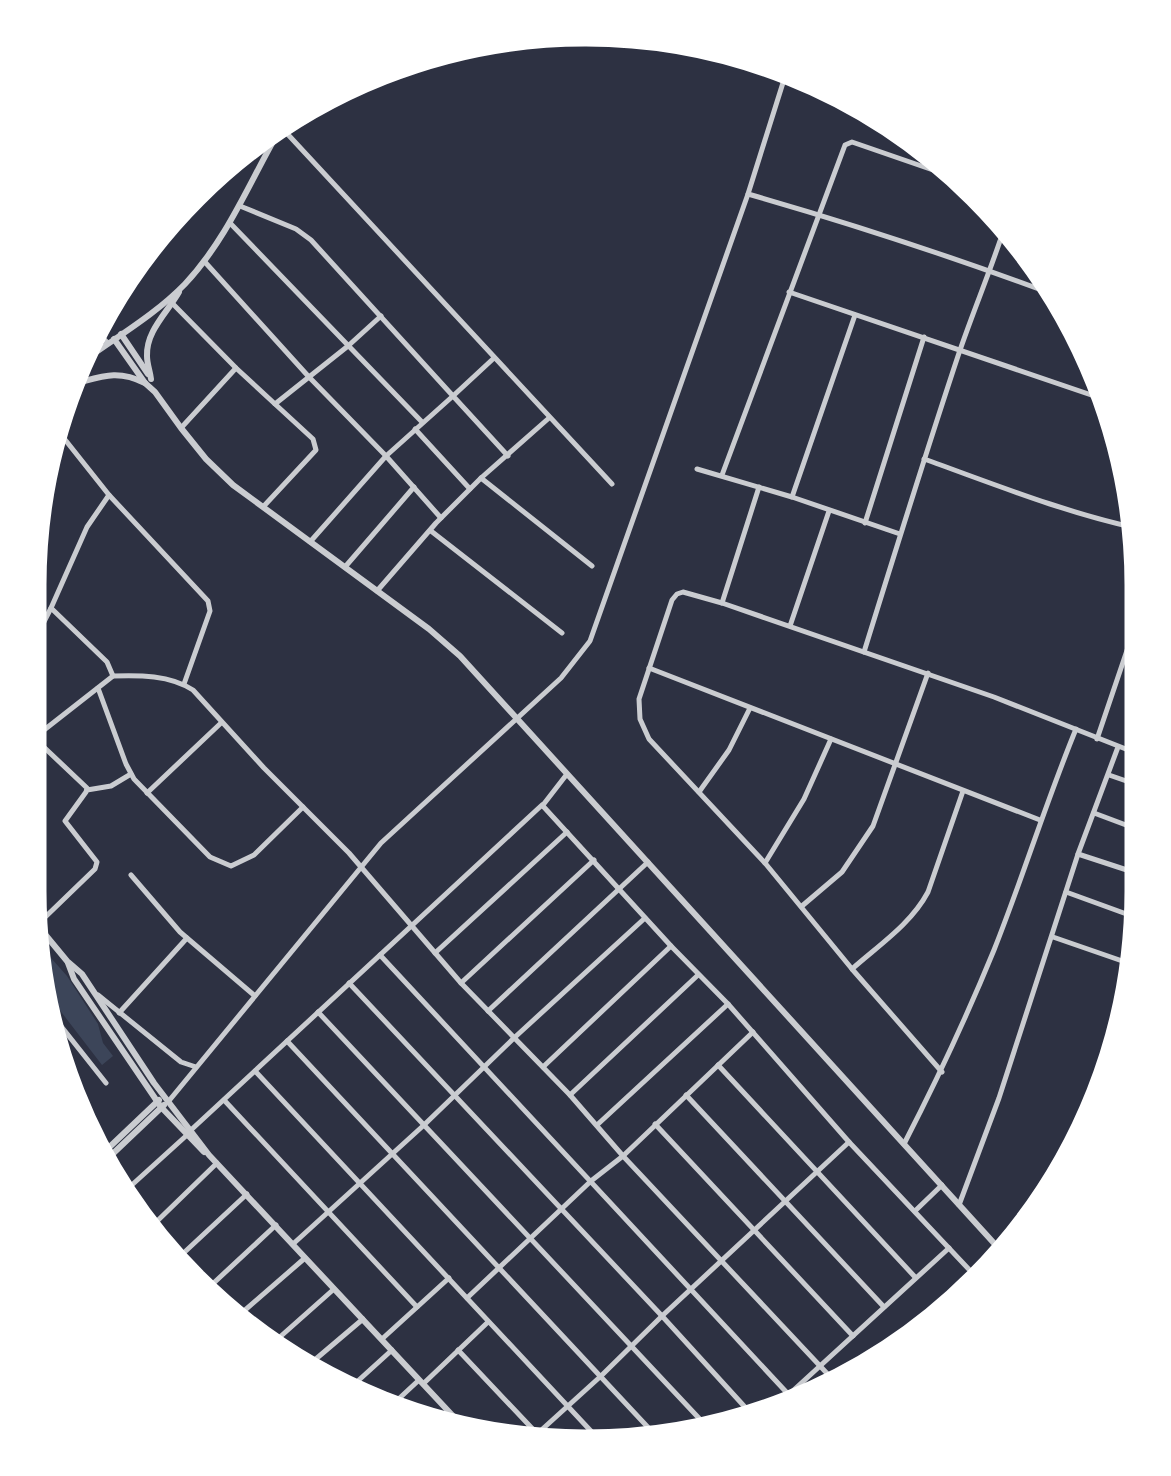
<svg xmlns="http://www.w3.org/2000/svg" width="1171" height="1476" font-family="'Fira Sans',sans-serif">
  <rect width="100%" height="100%" fill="#2d3142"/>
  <polygon fill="#3c4559" points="36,941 67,976 98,1024 103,1043 113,1056 102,1065 42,987"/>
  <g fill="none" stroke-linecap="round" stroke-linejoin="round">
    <g stroke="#caccd0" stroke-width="5">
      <polyline points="281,127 612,484"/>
      <path d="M748 194C853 224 956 258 1058 296"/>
      <polyline points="230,223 422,422"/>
      <polyline points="204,261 309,377 386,456 453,396 311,240 296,229 240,206"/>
      <polyline points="789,292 1109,401"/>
      <polyline points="172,303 236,368 275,404 348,346 381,316"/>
      <polyline points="94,330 108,343"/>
      <polyline points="494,358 453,396 508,456"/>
      <polyline points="55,427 109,495 208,601 210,611 184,684"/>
      <polyline points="181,428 236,368"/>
      <polyline points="415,429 470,489"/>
      <path d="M924 459C994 484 1063 512 1136 528"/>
      <polyline points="697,469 792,497 900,534"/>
      <polyline points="722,475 845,145 852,142 962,180"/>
      <polyline points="481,478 592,566"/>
      <polyline points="792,497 855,315"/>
      <polyline points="263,507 316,450 313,439 275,404"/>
      <polyline points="865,523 924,337"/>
      <polyline points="431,531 562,633"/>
      <polyline points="310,542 386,456 441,518"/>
      <polyline points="345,567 414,487"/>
      <polyline points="377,591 436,523 481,478 549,418"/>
      <polyline points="722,603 759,487"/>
      <polyline points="51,608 107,662 113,676"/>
      <polyline points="790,626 829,511"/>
      <polyline points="31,647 51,608 87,527 109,495"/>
      <path d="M864 652C895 552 926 452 959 353 974 309 992 267 1006 223"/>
      <polyline points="649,668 1040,820"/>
      <polyline points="98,688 126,764 134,779 210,857 231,866 254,855 303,807"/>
      <polyline points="30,734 87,788 86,792 65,821 97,862 95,869 37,925"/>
      <polyline points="1097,739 1139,615"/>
      <path d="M30 741 113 676C139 675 170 675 193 690L264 768 349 853 461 983 570 1095 623 1156 836 1383"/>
      <polyline points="1109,775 1135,784"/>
      <polyline points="87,790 111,786 131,774"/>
      <polyline points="699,792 729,750 750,708"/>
      <polyline points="147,793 221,723"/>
      <polyline points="543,805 567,774"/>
      <polyline points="1094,813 1134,828"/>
      <polyline points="1078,854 1133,872"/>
      <polyline points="765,863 804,799 831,739"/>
      <polyline points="131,875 180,932 255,996"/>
      <polyline points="1066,892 1132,916"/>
      <polyline points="802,906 842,872 873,826 928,673"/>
      <polyline points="1053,937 1131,964"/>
      <polyline points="435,953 567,832"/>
      <polyline points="380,955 789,1395"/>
      <path d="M852 969C879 945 911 924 928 892L963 791"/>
      <polyline points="349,983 662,1316 754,1417"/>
      <polyline points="461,983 594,860"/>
      <polyline points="98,995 181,1062 196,1067"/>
      <polyline points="45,1006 106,1083"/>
      <polyline points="488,1011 648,862"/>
      <polyline points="318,1012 710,1430"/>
      <polyline points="119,1013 187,938"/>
      <polyline points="287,1041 657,1437"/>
      <polyline points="718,1065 915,1277"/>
      <polyline points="543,1067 671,946"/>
      <polyline points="255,1071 603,1444"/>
      <polyline points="942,1072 852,969 765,863 649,739 640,719 639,699 672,600 677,594 683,592 722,603 994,697 1136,753"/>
      <polyline points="570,1095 698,975"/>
      <polyline points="686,1095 884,1307"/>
      <polyline points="224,1100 417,1307"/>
      <polyline points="168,1102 381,843 561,678 590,641 748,194 787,70"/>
      <polyline points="655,1124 853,1336"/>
      <polyline points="597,1125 728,1004"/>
      <polyline points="191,1130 542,805 671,946 728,1004 849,1142 978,1279"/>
      <path d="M904 1144C937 1080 967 1016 994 950 1023 877 1046 802 1076 729"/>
      <polyline points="123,1193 187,1135"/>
      <polyline points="959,1205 999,1098 1078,854 1118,747"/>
      <polyline points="915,1211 942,1185"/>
      <polyline points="150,1228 217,1163"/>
      <polyline points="293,1244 424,1125 514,1038 645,918"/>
      <polyline points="175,1261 247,1194"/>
      <polyline points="204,1292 276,1225"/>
      <polyline points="467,1298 591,1181 623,1156 753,1032"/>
      <polyline points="237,1317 305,1258"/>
      <polyline points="921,1330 977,1279"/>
      <polyline points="382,1339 449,1278"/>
      <polyline points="272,1344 334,1289"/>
      <polyline points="458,1350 544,1441"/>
      <polyline points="304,1369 363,1319"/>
      <polyline points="423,1384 488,1322"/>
      <polyline points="349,1389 392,1350"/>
      <polyline points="391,1406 419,1380"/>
      <polyline points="773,1409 949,1248"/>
      <polyline points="435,1425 449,1412"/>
      <polyline points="537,1434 601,1376 662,1316 849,1142"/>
    </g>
    <g stroke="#caccd0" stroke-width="6">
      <polyline points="121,334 148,374"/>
      <polyline points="114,339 145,383 155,392 181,428 206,459 233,485 429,629 460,656 1002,1252"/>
      <path d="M78 365C113 339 154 316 185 284 229 237 251 178 283 124"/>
      <path d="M151 379C150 371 147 364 147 356 146 331 167 313 179 292"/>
      <path d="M69 385C99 378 115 368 145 383"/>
      <polyline points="34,921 67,961 82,974 154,1083 209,1155 467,1431"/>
      <polyline points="68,963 74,979 161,1107 204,1152"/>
      <polyline points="99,1157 159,1100"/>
      <polyline points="102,1164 164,1105"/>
    </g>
  </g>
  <path d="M0 0H1171V1476H0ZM585 42H586A543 543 0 0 1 1129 585V891A543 543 0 0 1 586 1434H585A543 543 0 0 1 42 891V585A543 543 0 0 1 585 42Z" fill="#fff" fill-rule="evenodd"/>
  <path fill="none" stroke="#fff" stroke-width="9" d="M585 42H586A543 543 0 0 1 1129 585V891A543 543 0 0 1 586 1434H585A543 543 0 0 1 42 891V585A543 543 0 0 1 585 42Z"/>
</svg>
